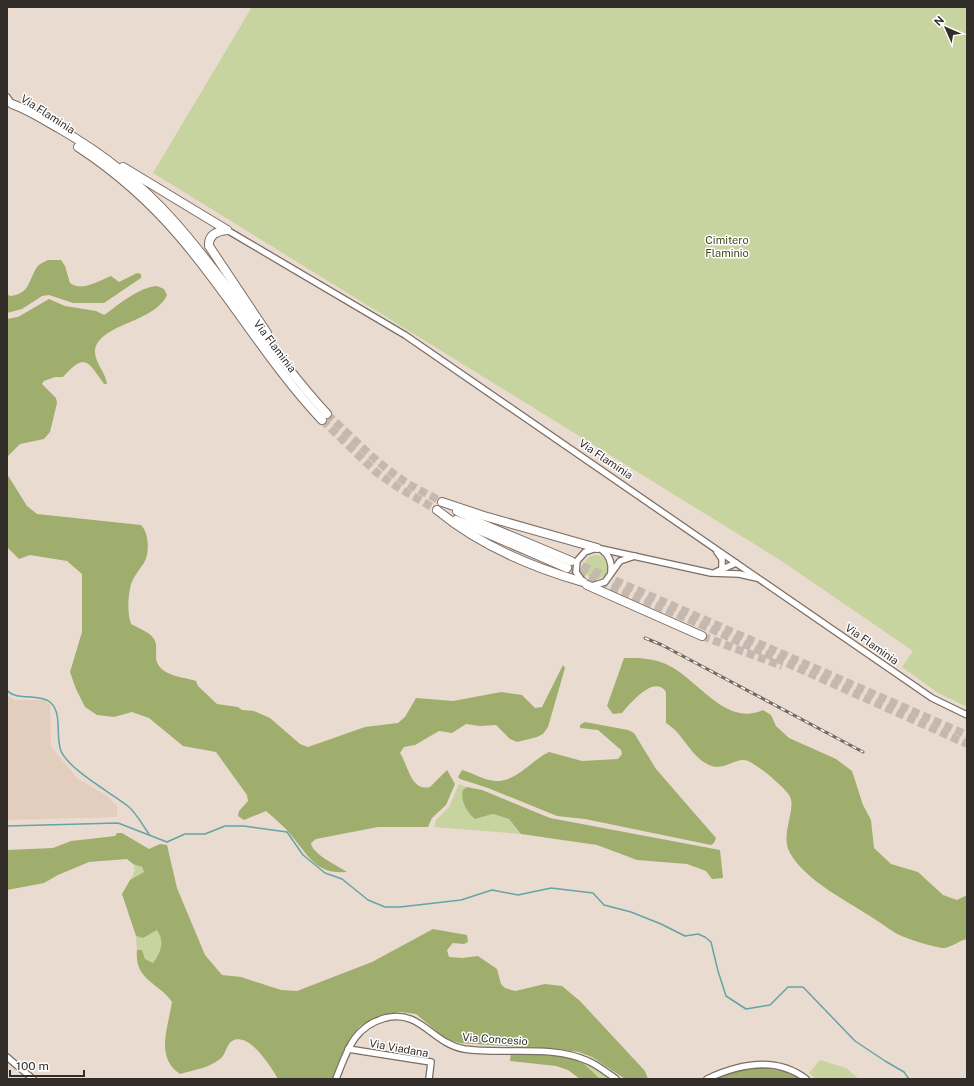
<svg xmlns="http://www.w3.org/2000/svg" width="974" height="1086" font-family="'Public Sans',sans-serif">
  <rect width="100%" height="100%" fill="#eadbd0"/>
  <polygon fill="#e3cebe" points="7,695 15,700 43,700 50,705 51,747 78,779 107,796 117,806 117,817 7,820"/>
  <g fill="#c7d49f">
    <polygon points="252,7 967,7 967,707 938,693 902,667 913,651 780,560 153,173"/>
    <circle cx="596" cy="567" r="12"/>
    <polygon points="459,784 467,787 463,790 475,819 493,814 509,819 521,834 434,827 436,820 449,807"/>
    <path d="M133 864 142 867 144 872 130 880C134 874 136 870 133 864Z"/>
    <path d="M157 930C165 942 161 952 153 963L145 959 142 950H137L136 936 143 938Z"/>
    <polygon points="820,1060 846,1068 859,1079 816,1079 809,1073"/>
    <polygon points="581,1061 611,1079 600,1079"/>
  </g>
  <g fill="#9fae6c">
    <path d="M48 260H61L65 266 70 283C82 292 98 281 111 276L119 282 137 273 141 274V278L104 303H73L49 295 42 296 22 309 7 313V294L10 296C30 294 28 281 37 267 39 264 44 262 48 260Z"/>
    <path d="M157 286 164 289 167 295C155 323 96 324 95 352 95 363 106 373 107 384H104C87 360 85 353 63 377H55L44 381 42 384 56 398 57 403 50 432 44 439 20 444 7 457V319L18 317 49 299 65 306 96 311 104 315C120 304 137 288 157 286Z"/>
    <path d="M7 474 27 506 37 514 141 525C149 533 150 553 144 563 139 570 134 576 131 584 128 596 127 612 131 624 138 628 150 632 154 639 159 647 153 659 159 666 168 677 184 677 196 681L198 686 217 704 238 707 242 710 254 711 270 718 300 744 308 747 365 727 398 723 405 717 416 698 453 701 501 692 522 695 535 708 542 707 563 665 565 668 548 727 543 734 537 737 517 742 510 739 496 725 480 726 466 724 452 733 439 731 415 745 404 747 400 753C408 765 411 792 430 787L447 770 455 784 446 805 432 818 428 827H378L316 839 311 843C312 854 338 866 347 872 316 875 309 856 291 835 284 826 275 819 266 811L244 820 238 816 239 811 248 801 247 795 216 752 183 746 149 718 132 712 114 717 97 715 85 707 76 689 70 672 82 632V574L67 561 30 555 19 559 7 547Z"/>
    <path d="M624 658C640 658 654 658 668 665 699 680 725 727 763 710L771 715 776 726 789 738 836 759 852 771 863 805 871 820 874 848 891 864 918 872 943 895 957 900 967 895V939C960 940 949 949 942 948 930 946 915 941 904 937 893 933 883 924 873 918 847 901 806 881 790 853 779 834 798 808 789 795 784 787 753 760 744 760 732 760 723 771 709 765 690 756 683 733 666 723V692C654 674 630 704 622 713L613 714 607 706Z"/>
    <path d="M585 722 628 730 634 733 656 769 716 838 714 843 711 845 585 819 557 816 488 788 460 779 458 777 462 770C473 773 483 780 495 781 517 782 530 761 549 752L582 761 618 759 622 754 621 750 598 730 580 728V725Z"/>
    <path d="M467 787 482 790 550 818 720 850 723 878 712 879 706 871 687 864 637 860 597 845 521 834 509 819 493 814 475 819C467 813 460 800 463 790Z"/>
    <path d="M117 833H122L149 849 160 844 167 845 177 888 205 955 222 975 241 977 281 990 297 991 372 962 433 929 467 935 468 942 464 944 453 943 447 950 449 957 462 958 478 956 497 969 501 984 505 988 515 991 545 984 562 986 580 1001 645 1071 648 1079H625L592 1057 579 1052 556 1049 459 1043 446 1039 416 1014 400 1012 379 1016 360 1026 350 1038 333 1079H278C271 1067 249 1031 232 1041 226 1045 226 1055 220 1059 209 1068 194 1070 180 1074 155 1057 168 1028 172 1002 160 983 134 981 137 950H142L145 959 153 963C161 952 165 942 157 930L143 938 136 936 122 894 130 880 144 872 142 867 133 864 127 859 89 862 58 875 44 883 7 890V850L53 848 71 841 115 836Z"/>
    <polygon points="511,1052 568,1057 581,1061 600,1079 580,1079 568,1070 556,1066 510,1061"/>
    <polygon points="752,1066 785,1072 801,1079 712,1079"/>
  </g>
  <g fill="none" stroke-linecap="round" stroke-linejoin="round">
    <g stroke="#63a4a6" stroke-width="1.5">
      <path d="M7 690C15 701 38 693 50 702 63 713 55 736 61 751 69 770 113 794 129 807 137 814 143 826 149 834"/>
      <polyline points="7,826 118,823 167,842 185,834 205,834 225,826 244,826 287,832 303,855 325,873 342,879 368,900 385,907 400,907 461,900 492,890 518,895 551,888 593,893 604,905 631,912 661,924 685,936 698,934 705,937 711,942 718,971 726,996 746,1009 770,1005 788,987 803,987 855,1041 885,1061 904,1072 909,1079"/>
    </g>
    <g stroke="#c5b8af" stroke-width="8" stroke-dasharray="8 4" stroke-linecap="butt">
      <path d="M327 414C352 437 376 463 404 481 416 489 430 495 442 502"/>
      <polyline points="322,420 377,473 399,488 437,510"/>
      <polyline points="571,561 967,735"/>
      <polyline points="567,568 702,625 967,744"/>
      <polyline points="702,636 782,666"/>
    </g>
    <defs>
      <g id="minor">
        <polyline points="7,97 12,104"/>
        <polyline points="227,230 405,335 932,698 967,715"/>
        <path d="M602 550C609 555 612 563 611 572"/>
        <polyline points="717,552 722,559 722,570"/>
        <polyline points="716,572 736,563"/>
        <polyline points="583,582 576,572 577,561 585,552 597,548 711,573 739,574 757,578"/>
        <polyline points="592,586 605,582 620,561 635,556"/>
        <polyline points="348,1049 431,1062 429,1079"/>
        <polyline points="7,1057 33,1079"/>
        <path d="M336 1079C347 1051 353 1027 385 1018 421 1009 431 1043 464 1049 503 1055 552 1044 588 1061 598 1065 607 1073 616 1079"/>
        <path d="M707 1079C739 1064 776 1056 806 1079"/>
      </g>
      <g id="highway">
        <path d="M12 104C29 110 44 120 60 129 102 153 141 184 173 220 228 281 271 353 327 414"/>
        <path d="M78 147C116 172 150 202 179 236 230 295 269 364 322 420"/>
        <polyline points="123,167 227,230"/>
        <path d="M227 230C217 231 208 235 209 246L267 333"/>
        <polyline points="442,502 484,516 597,548"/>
        <path d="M437 510C479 545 531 567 583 582"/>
        <polyline points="457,511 480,523 571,561"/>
        <polyline points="456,520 567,568"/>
        <polyline points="587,585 702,636"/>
      </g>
    </defs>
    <use href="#minor" stroke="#7c6e65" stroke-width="8"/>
    <use href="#highway" stroke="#7c6e65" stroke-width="10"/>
    <use href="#minor" stroke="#fff" stroke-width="5.5"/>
    <use href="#highway" stroke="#fff" stroke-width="8"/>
    <defs>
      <polyline id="rail" points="645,638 662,645 863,752"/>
    </defs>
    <use href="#rail" stroke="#726963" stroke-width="3"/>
    <use href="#rail" stroke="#fff" stroke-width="1.5" stroke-dasharray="4.5" stroke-linecap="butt"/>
  </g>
  <g text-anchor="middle" stroke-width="3" stroke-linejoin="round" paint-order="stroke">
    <g font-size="11" fill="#332d29" stroke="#fff">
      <text transform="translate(48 114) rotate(33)" y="4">Via Flaminia</text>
      <text transform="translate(275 346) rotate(53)" y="4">Via Flaminia</text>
      <text transform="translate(606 459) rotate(34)" y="4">Via Flaminia</text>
      <text transform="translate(872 644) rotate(35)" y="4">Via Flaminia</text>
      <text transform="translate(495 1039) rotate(4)" y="4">Via Concesio</text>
      <text transform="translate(399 1048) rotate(10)" y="4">Via Viadana</text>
    </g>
    <g font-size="11" fill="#434c1b" stroke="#fff">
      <text x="727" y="244">Cimitero<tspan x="727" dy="13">Flaminio</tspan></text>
    </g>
  </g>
  <rect width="974" height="1086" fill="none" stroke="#332d29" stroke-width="16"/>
  <g transform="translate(946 28) rotate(315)" stroke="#ffffff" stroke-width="3" paint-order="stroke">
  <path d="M0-3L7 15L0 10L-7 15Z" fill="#332d29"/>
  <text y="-6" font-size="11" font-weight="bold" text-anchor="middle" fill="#332d29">N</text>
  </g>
  <path d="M10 1070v6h74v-6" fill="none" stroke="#332d29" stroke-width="2"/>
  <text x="16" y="1070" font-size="12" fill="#332d29" stroke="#ffffff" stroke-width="3" paint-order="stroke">100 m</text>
</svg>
